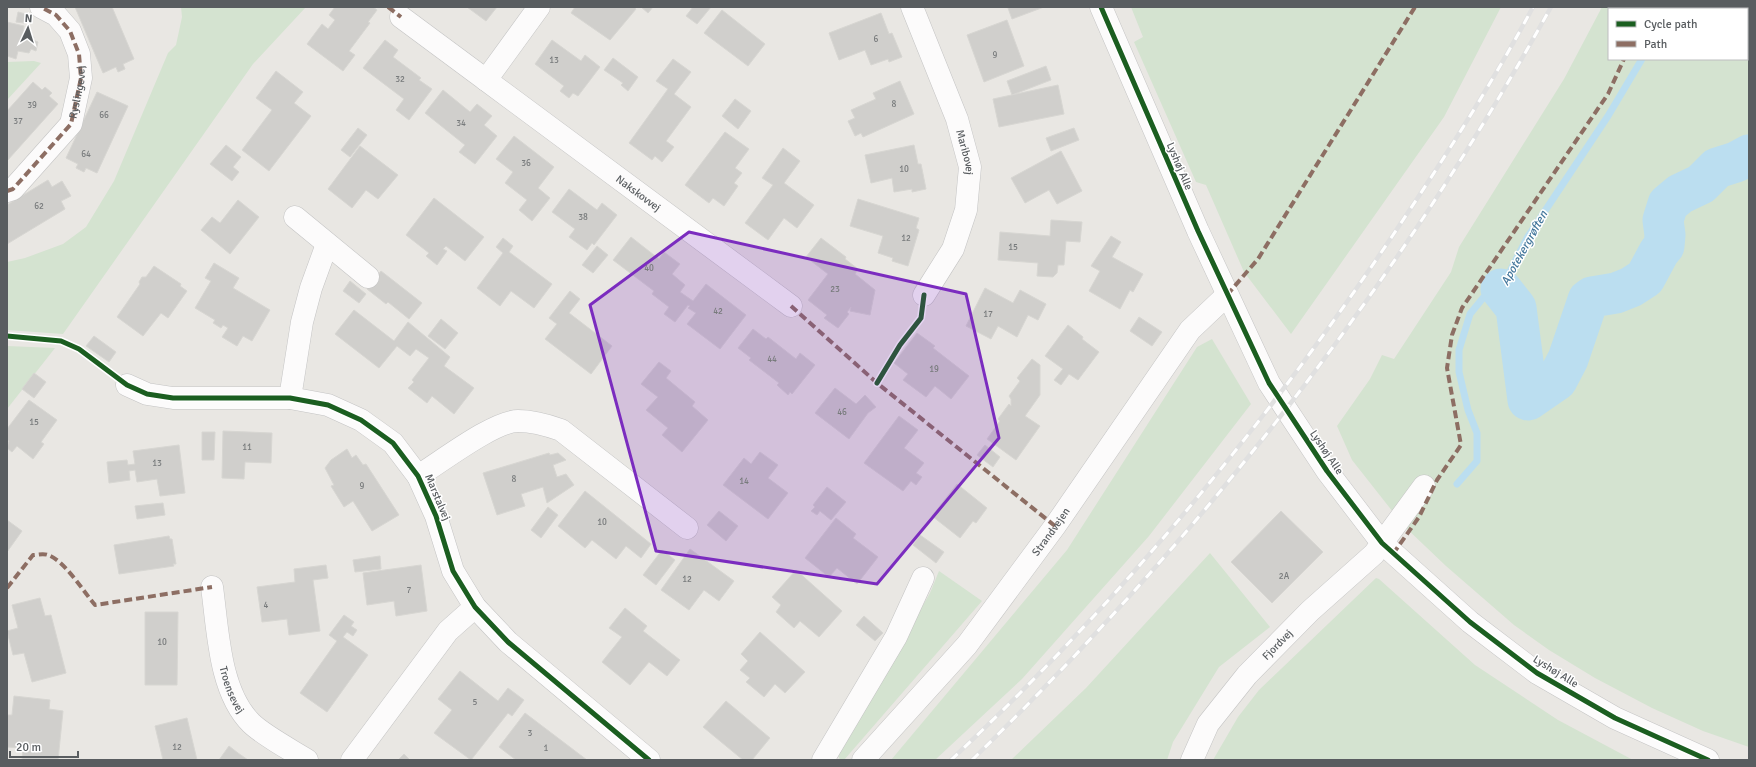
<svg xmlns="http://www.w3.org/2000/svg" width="1756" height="767" font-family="Signika,sans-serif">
  <rect width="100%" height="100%" fill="#e9e7e3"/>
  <g fill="#d4e3d0" fill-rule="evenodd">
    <polygon points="181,7 306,7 253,64 63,334 7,330 7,262 25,258 63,244 86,227 114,181 168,53 176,45 182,17"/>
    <polygon points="1131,7 1501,7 1444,117 1291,334 1244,272 1206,185 1196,182 1134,42 1143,37"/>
    <path d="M1602 7H1749V747L1703 731 1652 708 1595 678 1549 650 1514 625 1446 566 1404 526 1352 460 1337 426 1370 379 1382 355 1394 359 1451 272 1459 247 1564 79ZM1609 9H1747V59H1609Z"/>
    <polygon points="34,61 41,63 7,100 7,62"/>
    <polygon points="1212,339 1251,404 1149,536 1022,679 935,760 891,760 1067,550 1197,347"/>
    <polygon points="7,346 55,348 7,409"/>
    <polygon points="1210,553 1270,627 1219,667 1173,742 1167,760 1011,760 1086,688"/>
    <polygon points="939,571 982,601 844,760 840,760 838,755 930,593"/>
    <polygon points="1376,578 1379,579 1475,665 1558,720 1633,760 1213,760 1238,717 1259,690"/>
  </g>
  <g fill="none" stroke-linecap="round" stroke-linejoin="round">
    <g stroke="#bbdef0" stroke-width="7">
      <polyline points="1670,9 1671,7"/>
      <polyline points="1457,484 1477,461 1477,433 1468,410 1459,372 1459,350 1470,314 1483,298 1501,289 1527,238 1608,116 1642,59"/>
    </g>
    <polyline stroke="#bbdef0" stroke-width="41" points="1501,289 1516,308 1528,400 1557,380 1568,359 1588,300 1592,297 1616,293 1631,287 1645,278 1659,252 1664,246 1665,235 1663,220 1668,204 1680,194 1701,184 1717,168 1736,162 1749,155"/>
  </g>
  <g fill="#d0cfcc" stroke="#d7d6d2">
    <polygon points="75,7 112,7 134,59 123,64 125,69 118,72 116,67 103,73"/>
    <polygon points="335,7 373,7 377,10 368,22 370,23 349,51 355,55 343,71 307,44 322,24 328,29 335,20 329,15"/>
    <polygon points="467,7 497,7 486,21"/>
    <polygon points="575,7 634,7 636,9 610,40 571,13"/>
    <polygon points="641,7 653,7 648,13"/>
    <polygon points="693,7 711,7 697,24 686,16"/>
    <polygon points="1010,7 1044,7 1012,19 1008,8"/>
    <polygon points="722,10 765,44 748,66 704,33"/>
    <polygon points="18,12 26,14 24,23 16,22"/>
    <polygon points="881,13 889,34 892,33 902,57 889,62 888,59 871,65 865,50 839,60 829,33"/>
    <polygon points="1007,20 1024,66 984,82 967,35"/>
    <polygon points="7,22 24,26 23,34 34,37 33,40 38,42 36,51 31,49 29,53 18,51 16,59 7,56"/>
    <polygon points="385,40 398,50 393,57 421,78 419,80 432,89 409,120 396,110 404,99 363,68"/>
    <polygon points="552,40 581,61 585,55 600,67 578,96 573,93 569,98 560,91 564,86 535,64"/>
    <polygon points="613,58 638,77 628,91 621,85 623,83 604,70"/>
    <polygon points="673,59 691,72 674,94 691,107 666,141 674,147 662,162 655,156 652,160 629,143 668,89 656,81"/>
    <polygon points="1046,66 1051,80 1012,95 1007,81"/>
    <polygon points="276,71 303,92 294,103 311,116 269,171 242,150 272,110 256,98"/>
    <polygon points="900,81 914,114 863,137 861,133 855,136 848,121 855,118 851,110 876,99 873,93"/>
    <polygon points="33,82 42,90 45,87 52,93 49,96 58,104 7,161 7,111"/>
    <polygon points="1058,85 1064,114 999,127 993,99"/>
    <polygon points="443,90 470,112 477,104 492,116 484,125 497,136 475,164 459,152 465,145 425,113"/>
    <polygon points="97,92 128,106 97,173 86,168 84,172 76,168 78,164 66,158"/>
    <polygon points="735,99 751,111 738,129 722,116"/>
    <polygon points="358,128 367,135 350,157 341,150"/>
    <polygon points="1074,128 1079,140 1051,151 1046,138"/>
    <polygon points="725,132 749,149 735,168 742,173 734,183 738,186 724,206 713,198 709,203 685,185"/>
    <polygon points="514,136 554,167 538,188 550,198 532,221 519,210 527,200 505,183 513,172 496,159"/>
    <polygon points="226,145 241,157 233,167 239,172 232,181 210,164"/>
    <polygon points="914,145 918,164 921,164 926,189 912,192 912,189 894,192 892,178 871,183 865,155"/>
    <polygon points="360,146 398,175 378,199 366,190 352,208 328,189"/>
    <polygon points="783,148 800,161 784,183 814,205 797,228 784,218 768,240 745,223 773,185 762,178"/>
    <polygon points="1061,151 1082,191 1057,204 1049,190 1025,203 1011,178"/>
    <polygon points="48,180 52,187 62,181 71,196 61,201 65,209 7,244 7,205"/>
    <polygon points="569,189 597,210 602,203 617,215 594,245 592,243 587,250 569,237 575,229 552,212"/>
    <polygon points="434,198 484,237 465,261 446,246 443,249 447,251 437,265 426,256 429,253 406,235"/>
    <polygon points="858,199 919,218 916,228 919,230 908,266 892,261 893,258 878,253 883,236 850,226"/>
    <polygon points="238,200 259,217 230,254 201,230 212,217 220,223"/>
    <polygon points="1051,220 1082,222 1080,242 1066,241 1064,265 1058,265 1057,273 1053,277 1037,276 1038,263 998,260 1000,232 1050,236"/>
    <polygon points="1111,236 1121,242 1112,257 1143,274 1133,292 1130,290 1120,309 1089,291 1100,271 1091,266"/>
    <polygon points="631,237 659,259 664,252 680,264 672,274 685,285 680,292 693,301 706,284 746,315 720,349 687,324 696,313 688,308 690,306 688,305 675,322 664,314 669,307 652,294 654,291 613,260"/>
    <polygon points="503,238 513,246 509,252 552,284 534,308 511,291 500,306 477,288 503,253 496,247"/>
    <polygon points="821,238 846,257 845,259 858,269 855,274 875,290 870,315 850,311 851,307 847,312 849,314 838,328 824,318 827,315 808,300 828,274 806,257"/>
    <polygon points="597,246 608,255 593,273 582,265"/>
    <polygon points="214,263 239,278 233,288 270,310 252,341 243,336 237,346 222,337 228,328 223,325 221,328 213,323 215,320 195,308 211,281 205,278"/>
    <polygon points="154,266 181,284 180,286 187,291 168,318 161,313 143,336 117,317 140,284 139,282 142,277 146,277"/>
    <polygon points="381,271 422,303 409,319 388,302 386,304 367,289"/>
    <polygon points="350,281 366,294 359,303 343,291"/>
    <polygon points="985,288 1013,303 1020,290 1046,304 1038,320 1028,315 1017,337 998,326 991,339 966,326"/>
    <polygon points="570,291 580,299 569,313 612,346 591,374 545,339 557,324 549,318"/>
    <polygon points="354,310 394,341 408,322 450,357 444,366 474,388 454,414 432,396 427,403 408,388 414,382 412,380 429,358 416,349 410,356 397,346 379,368 335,334"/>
    <polygon points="1139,317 1162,332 1152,346 1130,331"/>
    <polygon points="441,319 458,333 445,349 428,336"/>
    <polygon points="1068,325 1083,337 1082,339 1099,352 1078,380 1069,374 1061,385 1054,380 1063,369 1045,356"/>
    <polygon points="753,329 766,339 768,337 796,359 800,353 815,365 792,394 790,392 788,395 777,385 779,383 749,360 751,358 738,348"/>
    <polygon points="917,333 935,346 933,348 969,376 951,399 935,386 926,397 903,380 908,374 894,363"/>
    <polygon points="94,336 116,352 109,362 86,346"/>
    <polygon points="1032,359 1040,365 1040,395 1025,416 1040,426 1016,460 987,439 1000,421 998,419 1009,404 1011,406 1011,399 1009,396 1020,381 1017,378"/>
    <polygon points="659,362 671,371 666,378 695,402 692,406 708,420 682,452 662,435 668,428 646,410 658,397 641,384"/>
    <polygon points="34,373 46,382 34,398 22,389"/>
    <polygon points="835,388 856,404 865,395 876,407 868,413 849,439 815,413"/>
    <polygon points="29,400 57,420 41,442 44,444 33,459 17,446 12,452 7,448 9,441 7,439 7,429"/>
    <polygon points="899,416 918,430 904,448 924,463 916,473 922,477 916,485 911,481 903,491 864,463"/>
    <polygon points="223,431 272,433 271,463 245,462 244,479 222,478"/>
    <polygon points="202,432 215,432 214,460 202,460"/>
    <polygon points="179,445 185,493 160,496 157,479 137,482 135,470 129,471 130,480 109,483 107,462 127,460 128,465 135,464 133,451"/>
    <polygon points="985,445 1000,457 993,467 977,455"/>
    <polygon points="347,449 352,458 356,455 363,465 366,464 399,515 372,531 353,501 344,507 331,486 334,485 325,468 331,460"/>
    <polygon points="760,452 778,465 768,478 788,493 768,519 723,485 744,458 751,464"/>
    <polygon points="549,453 550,455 558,453 566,460 553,465 557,477 566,474 574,485 547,503 543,487 521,494 525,506 497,515 483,473"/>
    <polygon points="957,484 987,508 976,523 973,521 960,538 932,516"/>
    <polygon points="827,487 846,502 831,520 820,511 817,515 811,511 815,507 813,505"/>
    <polygon points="585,491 651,544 641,558 626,546 616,559 592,540 585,548 558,526"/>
    <polygon points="163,503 165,515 137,519 135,506"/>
    <polygon points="548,507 558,515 541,538 531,530"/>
    <polygon points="719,511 738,526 726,541 707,525"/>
    <polygon points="1281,511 1323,552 1272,603 1231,562"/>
    <polygon points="836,518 856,534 853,538 878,557 857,584 837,568 829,577 805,558"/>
    <polygon points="7,520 22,531 7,552"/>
    <polygon points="920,535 944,552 936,563 913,545"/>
    <polygon points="169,536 170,539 172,539 176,564 173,564 174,566 119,574 114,545"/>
    <polygon points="690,549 734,581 719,601 704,590 689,610 661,590"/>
    <polygon points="662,550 675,560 656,585 643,575"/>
    <polygon points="380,556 381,569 355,572 353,560"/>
    <polygon points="326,565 328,578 313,580 320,631 289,635 287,619 262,622 257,587 295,582 294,569"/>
    <polygon points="421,565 427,611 396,616 394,601 367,605 363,573"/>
    <polygon points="796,570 842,611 819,637 800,621 794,628 776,612 781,605 772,597"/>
    <polygon points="40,598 45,616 51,615 66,673 32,682 24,653 13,655 7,631 18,628 12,605"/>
    <polygon points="625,608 647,626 643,631 680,660 667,676 649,662 630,685 602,662 622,637 609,628"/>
    <polygon points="145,612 178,612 177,685 145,685"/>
    <polygon points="344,615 354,622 351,626 357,630 353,636 347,632 343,637 368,655 327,712 300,693 337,641 329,635"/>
    <polygon points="864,616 883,633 875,641 856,625"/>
    <polygon points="760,632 805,672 785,693 775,684 764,697 746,682 750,678 740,670 748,661 741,654"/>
    <polygon points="460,671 498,701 508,688 524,700 512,716 508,713 471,760 434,733 452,710 438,699"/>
    <polygon points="14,696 50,700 49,709 63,711 58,760 22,760 23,748 7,747 7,715 12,715"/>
    <polygon points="726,701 770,738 752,760 743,760 703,727"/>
    <polygon points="525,713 587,760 516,760 499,747"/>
    <polygon points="187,718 197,760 163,760 155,726"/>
    <polygon points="229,746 238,753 248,760 219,760"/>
    <polygon points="404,754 410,760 398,760"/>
  </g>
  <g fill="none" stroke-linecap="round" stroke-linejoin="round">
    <defs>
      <g id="street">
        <path id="s1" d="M539 7 486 80 791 306"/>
        <path id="s2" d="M912 7 957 119 970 167 966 210 953 249 924 295"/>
        <polyline points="401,17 486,80"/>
        <polyline points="7,191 13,189 71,124 81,78 79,54 70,31 56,15 41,7"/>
        <polyline points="295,217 368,277"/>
        <polyline points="127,385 147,394 173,398 290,398 328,405 361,420 393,443 418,476 436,516 453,571 475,607 508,642 649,760"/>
        <polyline points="290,398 302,322 311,288 327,244"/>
        <path d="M418 476C441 462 494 421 518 421 533 421 547 425 561 430L687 528"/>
        <path id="s3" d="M212 587C218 630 219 691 251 723 263 735 291 750 307 760"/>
        <polyline points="352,760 448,631 475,607"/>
        <polyline points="823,760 896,637 923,578"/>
        <path id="s4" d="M863 760 967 645 1055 526 1190 330 1227 295"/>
        <path id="s5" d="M1192 760 1208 724 1247 675 1310 611 1374 554 1424 486"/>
      </g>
      <polyline id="secondary" points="1101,7 1198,231 1269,383 1327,471 1382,543 1470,622 1537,673 1615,718 1708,760"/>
    </defs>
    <use href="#street" stroke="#c4c4c4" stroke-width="23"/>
    <use href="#secondary" stroke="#c5c5c5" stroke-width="23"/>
    <use href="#street" stroke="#fcfbfb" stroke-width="22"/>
    <use href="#secondary" stroke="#fcfbfb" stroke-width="22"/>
    <defs>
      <g id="rail">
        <path d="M951 760C1123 599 1273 416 1403 220 1449 151 1494 80 1533 7"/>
        <path d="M972 760C1200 538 1397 286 1551 7"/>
      </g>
    </defs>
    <use href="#rail" stroke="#e0e0e0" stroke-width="4.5"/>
    <use href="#rail" stroke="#fff" stroke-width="3" stroke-dasharray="9" stroke-linecap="butt"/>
    <g stroke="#8d6e63" stroke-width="4" stroke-dasharray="8 4" stroke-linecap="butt">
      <polyline points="388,7 401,17"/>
      <polyline points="1648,9 1649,7"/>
      <path id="s6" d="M7 191 13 189 71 124 81 78 79 54 70 31 56 15 41 7"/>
      <polyline points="1227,295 1258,259 1415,7"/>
      <polyline points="791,306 877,383 1055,526"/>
      <polyline points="1393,554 1419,517 1437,480 1461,445 1447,368 1452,335 1462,308 1608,94 1624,59"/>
      <path d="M7 588 33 555C37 555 43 553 48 555 65 561 83 591 95 605L212 587"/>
    </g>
    <defs>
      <g id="cycleway">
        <polyline points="1101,7 1198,231 1269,383 1327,471 1382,543 1470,622 1537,673 1615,718 1708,760"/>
        <polyline points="7,336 61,341 79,349 127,385 147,394 173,398 290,398 328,405 361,420 393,443 418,476 436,516 453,571 475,607 508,642 649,760"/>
        <polyline points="877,383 900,345 921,318 924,295"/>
      </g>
    </defs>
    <use href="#cycleway" stroke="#fff" stroke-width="8"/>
    <use href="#cycleway" stroke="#1b5e20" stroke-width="5"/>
  </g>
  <path fill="#7b2cbf" fill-opacity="0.2" stroke="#7b2cbf" stroke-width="3" stroke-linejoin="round" d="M689 232 966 294 999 438 877 584 656 551 590 305Z"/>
  <g text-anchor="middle" stroke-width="3" stroke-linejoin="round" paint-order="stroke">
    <g font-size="9" fill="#787b7c">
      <text x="876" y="42">6</text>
      <text x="995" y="58">9</text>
      <text x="554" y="63">13</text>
      <text x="400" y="82">32</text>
      <text x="894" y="107">8</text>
      <text x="32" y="108">39</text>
      <text x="104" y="118">66</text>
      <text x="18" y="124">37</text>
      <text x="461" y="126">34</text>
      <text x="86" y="157">64</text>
      <text x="526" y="166">36</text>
      <text x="904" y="172">10</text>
      <text x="39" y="209">62</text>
      <text x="583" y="220">38</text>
      <text x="906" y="241">12</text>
      <text x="1013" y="250">15</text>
      <text x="649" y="271">40</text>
      <text x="835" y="292">23</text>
      <text x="718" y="314">42</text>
      <text x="988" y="317">17</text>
      <text x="772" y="362">44</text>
      <text x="934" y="372">19</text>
      <text x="842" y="415">46</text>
      <text x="34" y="425">15</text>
      <text x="247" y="450">11</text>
      <text x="157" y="466">13</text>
      <text x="514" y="482">8</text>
      <text x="744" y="484">14</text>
      <text x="362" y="489">9</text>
      <text x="602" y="525">10</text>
      <text x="1284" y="579">2A</text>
      <text x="687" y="582">12</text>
      <text x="409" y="593">7</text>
      <text x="266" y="608">4</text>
      <text x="162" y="645">10</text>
      <text x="475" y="705">5</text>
      <text x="530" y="736">3</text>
      <text x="177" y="750">12</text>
      <text x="546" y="751">1</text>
    </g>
    <g font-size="11" fill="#595d60" stroke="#fff">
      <text dy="4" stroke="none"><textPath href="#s6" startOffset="126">Ryslingevej</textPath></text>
      <text dy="4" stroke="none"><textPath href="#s2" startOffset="155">Maribovej</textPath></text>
      <text transform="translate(1180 166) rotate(67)" y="4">Lyshøj Alle</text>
      <text dy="4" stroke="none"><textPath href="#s1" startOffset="280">Nakskovvej</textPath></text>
      <text transform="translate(1327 452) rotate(56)" y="4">Lyshøj Alle</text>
      <text transform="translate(438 497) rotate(67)" y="4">Marstalvej</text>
      <text dy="4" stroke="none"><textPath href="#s4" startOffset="296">Strandvejen</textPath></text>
      <text dy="4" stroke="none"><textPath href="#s5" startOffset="145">Fjordvej</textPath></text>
      <text transform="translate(1556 671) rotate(32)" y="4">Lyshøj Alle</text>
      <text dy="4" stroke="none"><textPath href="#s3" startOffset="105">Troensevej</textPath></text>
    </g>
    <g font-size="12" font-style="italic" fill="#44779c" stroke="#fff">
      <text transform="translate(1524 248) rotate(-61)" y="4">Apotekergrøften</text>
    </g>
  </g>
  <rect width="1756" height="767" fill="none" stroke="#595d60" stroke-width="16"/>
  <rect x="1608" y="8" width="140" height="52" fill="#ffffff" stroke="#bdbebf"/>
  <rect x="1616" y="21" width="20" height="6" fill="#1b5e20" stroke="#bdbebf"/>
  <text x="1644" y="28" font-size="12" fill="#595d60">Cycle path</text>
  <rect x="1616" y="41" width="20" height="6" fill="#8d6e63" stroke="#bdbebf"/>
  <text x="1644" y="48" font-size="12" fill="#595d60">Path</text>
  <g transform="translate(28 28) rotate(4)" stroke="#ffffff" stroke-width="3" paint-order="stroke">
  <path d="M0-3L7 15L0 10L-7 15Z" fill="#595d60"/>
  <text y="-6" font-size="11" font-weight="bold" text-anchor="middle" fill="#595d60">N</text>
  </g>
  <path d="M10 751v6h68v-6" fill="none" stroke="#595d60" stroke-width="2"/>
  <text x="16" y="751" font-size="12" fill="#595d60" stroke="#ffffff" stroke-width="3" paint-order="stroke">20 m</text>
</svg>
